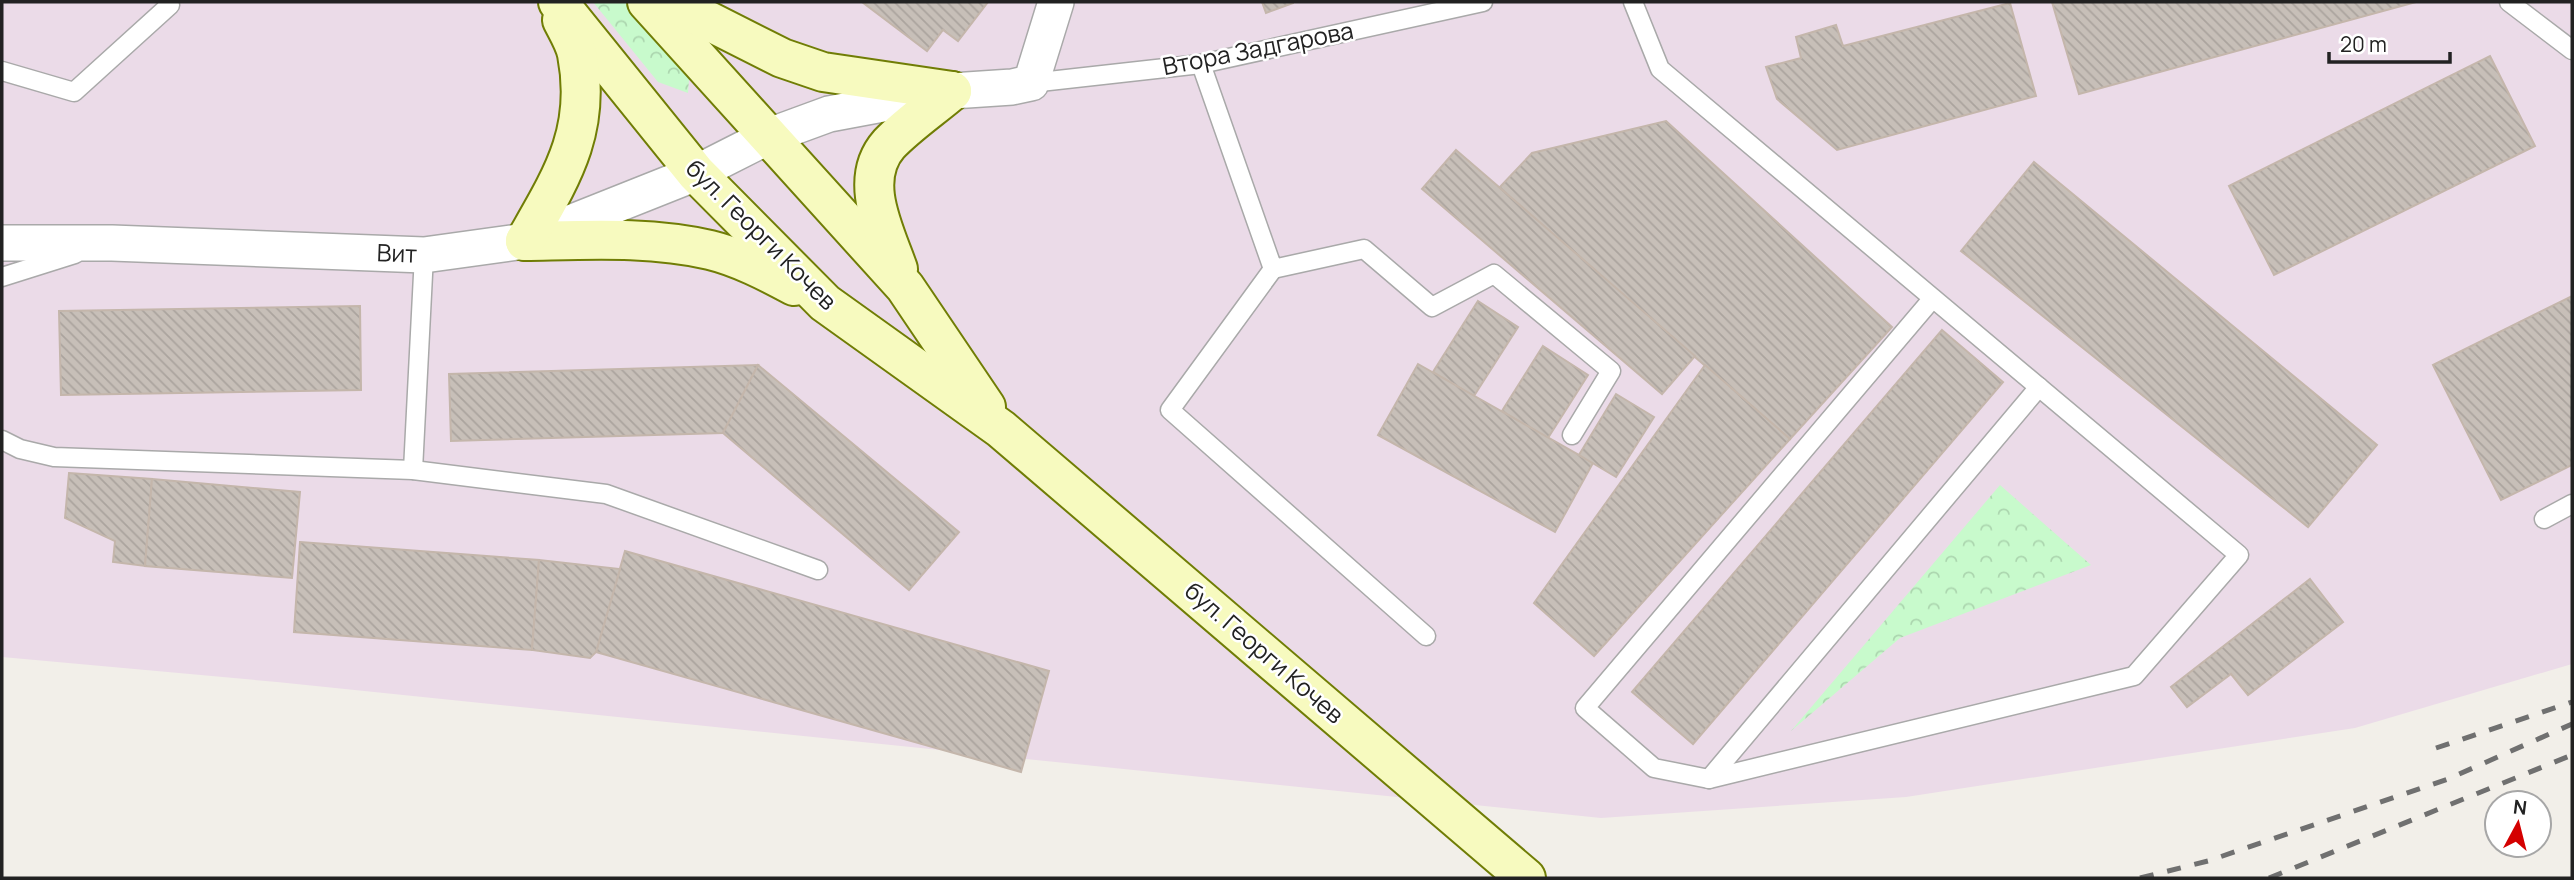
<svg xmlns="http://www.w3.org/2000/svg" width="2574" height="880" font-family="Manrope,sans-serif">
  <defs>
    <pattern id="park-crowns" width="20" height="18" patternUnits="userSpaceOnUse" patternTransform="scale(1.75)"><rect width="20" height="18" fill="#c8facc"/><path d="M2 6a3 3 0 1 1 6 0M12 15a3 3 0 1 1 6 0" fill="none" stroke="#acd6af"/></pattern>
    <pattern id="building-back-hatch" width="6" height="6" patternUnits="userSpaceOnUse" patternTransform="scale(1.75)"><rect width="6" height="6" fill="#c7bfb8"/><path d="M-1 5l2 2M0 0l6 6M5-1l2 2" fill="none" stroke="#aba49e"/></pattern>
  </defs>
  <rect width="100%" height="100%" fill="#f2efe9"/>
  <polygon fill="#ebdbe8" points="2,2 2572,2 2572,664 2355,728 1906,797 1601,818 277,682 2,657"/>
  <g fill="url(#park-crowns)">
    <polygon points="593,2 638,2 690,66 688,93 658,82"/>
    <polygon points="2000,485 2091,565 1900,638 1791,731"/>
  </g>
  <g fill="url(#building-back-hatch)" stroke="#c4b6ab" stroke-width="2">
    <polygon points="862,2 988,2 958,41 943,30 927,51"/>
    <polygon points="1262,2 1293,2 1293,3 1266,13"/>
    <polygon points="2052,2 2416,2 2079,94"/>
    <polygon points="2010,3 2036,96 1837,150 1777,99 1766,67 1801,58 1796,37 1836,25 1843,46"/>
    <polygon points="2490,56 2535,146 2274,275 2229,186"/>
    <polygon points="1666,121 1892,327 1790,439 1499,188 1532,153"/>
    <polygon points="1456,150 1695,356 1662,394 1422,189"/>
    <polygon points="2034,162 2377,445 2308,527 1961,251"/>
    <polygon points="2572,296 2572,465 2501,500 2433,365"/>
    <polygon points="1478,301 1518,327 1474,396 1433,372"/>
    <polygon points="360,306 361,390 61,395 59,311"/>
    <polygon points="1942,330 2003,382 1693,744 1632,692"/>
    <polygon points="1543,346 1588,375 1548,438 1502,411"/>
    <polygon points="1418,364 1593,463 1555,532 1378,435"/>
    <polygon points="758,365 723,433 451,441 449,374"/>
    <polygon points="758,365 959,532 909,590 723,433"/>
    <polygon points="1705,365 1790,439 1594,656 1534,603"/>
    <polygon points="1616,394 1654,417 1616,477 1579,455"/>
    <polygon points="69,473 152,479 145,566 113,562 115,541 65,518"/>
    <polygon points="152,479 300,492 292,578 145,566"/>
    <polygon points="300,542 539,560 532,650 294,632"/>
    <polygon points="625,551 1049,671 1021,772 596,652"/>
    <polygon points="539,560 620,569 596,652 590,658 532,650"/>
    <polygon points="2310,579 2343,622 2248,695 2231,674 2187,707 2171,687"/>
  </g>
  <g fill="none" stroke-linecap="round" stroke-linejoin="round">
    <defs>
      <g id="service">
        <polyline points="1633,2 1660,69 2239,555 2134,676 1709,779 1654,768 1585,708 1933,298"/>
        <polyline points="2509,2 2572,50"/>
        <polyline points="1201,64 1273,269 1364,249 1432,307 1494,274 1611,371 1572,435"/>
        <polyline points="2,71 74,92 170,5 167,2"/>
        <polyline points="1031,83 1201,64 1483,2"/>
        <polyline points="1273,269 1170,410 1426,636"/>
        <polyline points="2,277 75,254"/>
        <polyline points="2,440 20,449 54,457 413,470 606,494 818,570"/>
        <polyline points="413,470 424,255"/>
        <polyline points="2544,519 2572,504"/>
        <polyline points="1709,779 2039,387"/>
      </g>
      <polyline id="minor" points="2,243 112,243 424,255 525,241 696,173 769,136 829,114 952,91 1012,87 1031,83 1056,2"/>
      <g id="secondary">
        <polyline points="558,2 696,173 825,303 1001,429 1526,878"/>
        <polyline points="647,2 905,287 986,407"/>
        <polyline points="671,2 782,58 823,72 952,91"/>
        <path d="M525 241C586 240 650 236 710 250 739 257 768 272 794 286"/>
        <path d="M525 241C561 178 592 131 577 54 575 43 567 30 562 20"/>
        <path d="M898 269C885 232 857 180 889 144 907 125 932 108 952 91"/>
      </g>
    </defs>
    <use href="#service" stroke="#a9a9a9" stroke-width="21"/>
    <use href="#minor" stroke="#a9a9a9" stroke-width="38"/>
    <use href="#secondary" stroke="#707d05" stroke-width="42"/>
    <use href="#service" stroke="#fff" stroke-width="18"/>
    <use href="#minor" stroke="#fff" stroke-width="35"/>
    <use href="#secondary" stroke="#f7fabf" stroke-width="38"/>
    <g stroke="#707070" stroke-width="5" stroke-dasharray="14 14" stroke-linecap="butt">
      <polyline points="2436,748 2572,702"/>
      <polyline points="2140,878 2208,861 2448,779 2572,724"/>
      <polyline points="2269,878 2572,755"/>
    </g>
  </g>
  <g text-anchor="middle" stroke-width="5" stroke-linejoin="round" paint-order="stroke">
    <g font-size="24" fill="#222" stroke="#fff">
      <text transform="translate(1258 49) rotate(-11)" y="8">Втора Задгарова</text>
      <text transform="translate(761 235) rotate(45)" y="8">бул. Георги Кочев</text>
      <text transform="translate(397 254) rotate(2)" y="8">Вит</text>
      <text transform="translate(1264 653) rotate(41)" y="8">бул. Георги Кочев</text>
    </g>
  </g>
  <rect width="2574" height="880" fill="none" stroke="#222222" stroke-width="7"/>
  <g transform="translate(2518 824) rotate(7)"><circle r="33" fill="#ffffff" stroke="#a7a7a7" stroke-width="2"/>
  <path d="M0-5L12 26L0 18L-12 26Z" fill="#d40000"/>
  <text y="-10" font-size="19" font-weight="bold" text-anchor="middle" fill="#222222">N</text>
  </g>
  <path d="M2329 52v10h121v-10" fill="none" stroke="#222222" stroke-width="3.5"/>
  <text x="2340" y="52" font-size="21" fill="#222222" stroke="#ffffff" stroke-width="5" paint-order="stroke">20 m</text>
</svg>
